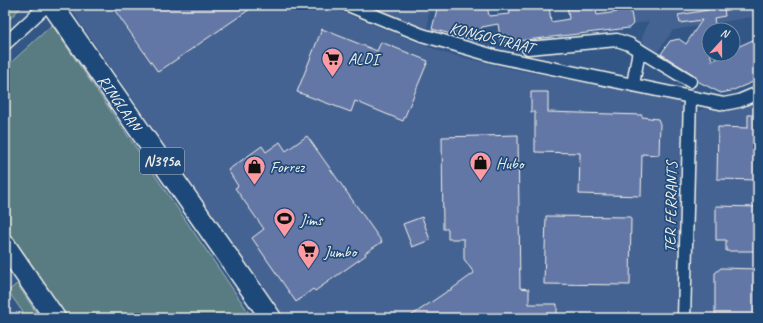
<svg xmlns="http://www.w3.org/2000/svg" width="763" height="323" font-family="Caveat,sans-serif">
  <rect width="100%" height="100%" fill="#325787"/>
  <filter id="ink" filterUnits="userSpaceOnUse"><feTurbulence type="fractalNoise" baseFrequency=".025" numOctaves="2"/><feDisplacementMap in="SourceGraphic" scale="8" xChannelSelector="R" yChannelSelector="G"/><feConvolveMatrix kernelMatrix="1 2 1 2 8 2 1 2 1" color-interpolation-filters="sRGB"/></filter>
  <g filter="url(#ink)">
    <g fill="#456492">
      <polygon points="70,5 324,5 444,53 511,69 671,99 679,103 683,108 678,318 285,318 81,24"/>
      <polygon points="364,5 429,5 427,31"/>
      <polygon points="631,5 758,5 758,16 673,30 656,54 643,45 642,38 649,21 634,24"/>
      <polygon points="758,100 758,318 690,318 694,120 696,113 702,109 726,111 744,106"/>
    </g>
    <g fill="#587c81" stroke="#a6b6b4">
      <polygon points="5,5 23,5 5,24"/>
      <polygon points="52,25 245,307 252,318 66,318 5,229 5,68"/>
      <polygon points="17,284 40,318 27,318 8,291"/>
    </g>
    <g fill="#6377a6" stroke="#f4f1e8">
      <polygon points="111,5 256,5 158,72"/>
      <polygon points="438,5 487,5 489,16 510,14 509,7 549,5 551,22 569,19 567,5 585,5 585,7 595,5 597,15 617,12 616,5 630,5 633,24 629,28 501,43 498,24 482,27 478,41 432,29"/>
      <polygon points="712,5 713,10 724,8 725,16 714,18 716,30 709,30 709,34 706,35 712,61 726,54 733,54 733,49 755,39 758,46 758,80 731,91 721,93 699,82 694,75 661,54 670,41 679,39 686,44 702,20 680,23 678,15 708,10"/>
      <polygon points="322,29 377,51 381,42 428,61 403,121 355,101 351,112 297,92"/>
      <polygon points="531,92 548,92 548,112 642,115 642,117 658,119 660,124 659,155 642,154 641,196 579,194 580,153 535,152 535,112 531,112"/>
      <polygon points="748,115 758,115 758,180 717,179 718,127 748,128"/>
      <polygon points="518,135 520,288 529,289 529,304 557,304 557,318 408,318 449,290 449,291 474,273 464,259 464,239 448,239 448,229 443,229 442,137"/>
      <polygon points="307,136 382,242 365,253 366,255 315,291 313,289 296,302 252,238 264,229 235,188 238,186 228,170 262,146 266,152 280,142 286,151"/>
      <polygon points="716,206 758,207 758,251 726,251 726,240 716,240"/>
      <polygon points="546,216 631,217 630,285 544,284"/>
      <polygon points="422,217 430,240 412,247 403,224"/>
      <polygon points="721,268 758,269 758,309 755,309 755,318 719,318 715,313 715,273"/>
    </g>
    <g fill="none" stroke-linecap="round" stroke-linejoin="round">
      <defs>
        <g id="street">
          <polyline points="348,5 422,35 494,56 724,104 739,101 758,93"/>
          <polyline points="5,44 47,5"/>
          <polyline points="528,48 617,40 629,44 690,81"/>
          <polyline points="633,85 639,50"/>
          <polyline points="684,318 690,98"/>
        </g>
        <g id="primary">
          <path id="s1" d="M52 5 271 318"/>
          <polyline points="5,245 55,318"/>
        </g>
      </defs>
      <use href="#street" stroke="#f4f1e8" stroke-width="15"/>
      <use href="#primary" stroke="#f4f1e8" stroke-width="23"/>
      <use href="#street" stroke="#1f4a7a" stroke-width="12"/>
      <use href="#primary" stroke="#1f4a7a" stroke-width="20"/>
    </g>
  </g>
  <defs>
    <symbol id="supermarket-pin" viewBox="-11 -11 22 30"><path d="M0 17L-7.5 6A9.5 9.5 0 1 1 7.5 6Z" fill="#ff9aa2" stroke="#1f4a7a"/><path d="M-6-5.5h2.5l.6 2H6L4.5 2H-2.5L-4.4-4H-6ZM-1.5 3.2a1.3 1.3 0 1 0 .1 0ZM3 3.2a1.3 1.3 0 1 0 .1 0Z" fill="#111"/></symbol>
    <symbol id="shop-pin" viewBox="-11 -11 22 30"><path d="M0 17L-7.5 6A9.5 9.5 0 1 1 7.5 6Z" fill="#ff9aa2" stroke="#1f4a7a"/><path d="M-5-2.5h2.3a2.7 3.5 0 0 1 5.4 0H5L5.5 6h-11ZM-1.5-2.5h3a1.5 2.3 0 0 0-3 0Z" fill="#111"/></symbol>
    <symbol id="stadium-pin" viewBox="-11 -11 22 30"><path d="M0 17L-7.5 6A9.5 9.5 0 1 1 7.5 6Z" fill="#ff9aa2" stroke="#1f4a7a"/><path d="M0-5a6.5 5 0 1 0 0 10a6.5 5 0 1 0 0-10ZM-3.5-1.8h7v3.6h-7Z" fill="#111"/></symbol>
  </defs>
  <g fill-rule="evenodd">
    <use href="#supermarket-pin" x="320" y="46" width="25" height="34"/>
    <use href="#shop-pin" x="468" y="150" width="25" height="34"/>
    <use href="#shop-pin" x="242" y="154" width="25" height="34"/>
    <use href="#stadium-pin" x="272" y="206" width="25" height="34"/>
    <use href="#supermarket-pin" x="296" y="238" width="25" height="34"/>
  </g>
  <g text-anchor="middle" stroke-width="3.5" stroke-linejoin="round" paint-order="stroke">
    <rect fill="#1f4a7a" stroke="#b4bfc7" stroke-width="1" x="140" y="148" width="44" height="26" rx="3"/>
    <g font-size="15" font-weight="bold" fill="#f4f1e8">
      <text x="162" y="166">N395a</text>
    </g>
    <g font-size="16" fill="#f4f1e8" stroke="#1f4a7a">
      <text transform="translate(492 37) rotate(14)" y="6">KONGOSTRAAT</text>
      <text dy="6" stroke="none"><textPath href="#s1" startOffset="119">RINGLAAN</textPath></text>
      <text transform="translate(670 207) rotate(-89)" y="6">TER FERRANTS</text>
    </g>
    <g font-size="16" fill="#f4f1e8" stroke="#1f4a7a" text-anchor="start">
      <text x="348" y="64">ALDI</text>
      <text x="496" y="169">Hubo</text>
      <text x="270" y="172">Forrez</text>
      <text x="300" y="225">Jims</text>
      <text x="324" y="257">Jumbo</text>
    </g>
  </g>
  <rect width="763" height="323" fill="none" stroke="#1f4a7a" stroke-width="20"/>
  <rect x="10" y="10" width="743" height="303" fill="none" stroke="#f4f1e8" stroke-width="1.5" filter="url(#ink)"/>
  <g transform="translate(721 42) rotate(21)"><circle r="19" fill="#1f4a7a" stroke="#748da6"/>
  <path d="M0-3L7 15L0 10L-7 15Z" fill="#ff9aa2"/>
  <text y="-6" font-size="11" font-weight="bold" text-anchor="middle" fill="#f4f1e8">N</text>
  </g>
</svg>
